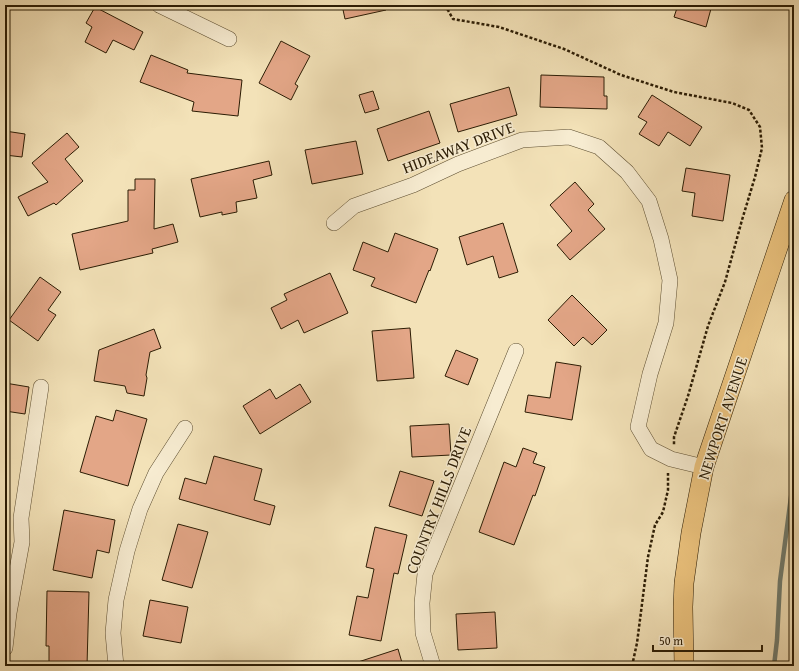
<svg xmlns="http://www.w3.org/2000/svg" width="799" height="671" font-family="'Gentium Book Plus',serif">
  <rect width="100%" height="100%" fill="#f3e2b8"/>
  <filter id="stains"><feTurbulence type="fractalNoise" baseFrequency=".005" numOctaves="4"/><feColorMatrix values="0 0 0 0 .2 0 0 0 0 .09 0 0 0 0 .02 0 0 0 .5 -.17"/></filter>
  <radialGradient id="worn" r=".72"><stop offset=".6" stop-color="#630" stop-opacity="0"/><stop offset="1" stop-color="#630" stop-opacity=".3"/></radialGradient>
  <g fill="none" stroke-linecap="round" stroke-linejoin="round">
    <polyline stroke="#707c6f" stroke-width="4.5" points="774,666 777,640 780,581 792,489 794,468"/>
  </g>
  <g fill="#e3a687" stroke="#2b1c04">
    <polygon points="342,5 386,5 386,10 345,19"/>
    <polygon points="678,5 712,5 706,27 674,17"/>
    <polygon points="95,7 143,32 134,50 113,40 106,53 85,42 92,27 86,23"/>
    <polygon points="281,41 310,56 295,84 298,86 291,100 259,83"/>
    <polygon points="151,55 188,70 187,73 242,80 238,116 192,111 194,102 140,82"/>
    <polygon points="541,75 604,77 604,96 607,96 607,109 540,107"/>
    <polygon points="509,87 517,115 458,132 450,104"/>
    <polygon points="373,91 379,109 365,113 359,95"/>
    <polygon points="652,95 702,127 690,146 668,132 659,146 639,134 647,122 638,117"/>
    <polygon points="429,111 440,143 388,161 377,129"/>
    <polygon points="5,131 25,134 22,157 5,155"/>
    <polygon points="67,133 79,147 65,159 83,181 56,205 54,203 28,216 18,197 48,182 32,163"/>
    <polygon points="356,141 363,174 312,184 305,150"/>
    <polygon points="269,161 272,175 253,180 257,198 236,202 237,212 222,215 222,212 200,217 191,179"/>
    <polygon points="686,168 730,175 723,221 692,216 695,193 682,191"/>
    <polygon points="135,179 155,179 154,229 173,224 178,242 152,249 153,253 80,270 72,234 128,221 128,190 135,190"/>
    <polygon points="575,182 594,204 588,210 605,229 570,260 557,245 572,231 550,205"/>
    <polygon points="503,223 518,272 499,278 493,256 467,265 459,237"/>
    <polygon points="395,233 438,249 430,271 429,270 416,303 371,286 375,278 353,270 363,242 388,252"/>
    <polygon points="330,273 348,313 304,333 298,320 281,329 271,308 287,300 284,294"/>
    <polygon points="40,277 61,292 48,310 56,315 38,341 9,320"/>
    <polygon points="572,295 607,330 592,345 583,337 574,346 548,320"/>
    <polygon points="410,328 414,378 377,381 372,331"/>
    <polygon points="154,329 161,348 150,352 146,375 147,378 144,396 127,393 125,386 94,381 99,350"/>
    <polygon points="456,350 478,359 468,385 445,376"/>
    <polygon points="556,362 581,366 572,420 525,412 528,395 550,398"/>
    <polygon points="5,383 29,387 25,414 5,411"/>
    <polygon points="300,384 311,402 260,434 243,406 270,389 276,399"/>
    <polygon points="116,410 147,419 128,486 80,472 96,416 113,421"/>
    <polygon points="449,424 451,455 412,457 410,426"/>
    <polygon points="523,448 537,453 533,463 545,467 535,496 533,495 514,545 479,532 504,462 516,467"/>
    <polygon points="214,456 262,469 254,500 275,506 270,525 179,499 185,478 206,484"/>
    <polygon points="400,471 434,481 422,516 389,506"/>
    <polygon points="64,510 115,520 109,553 97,550 92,578 53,570"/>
    <polygon points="178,524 208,532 192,588 162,580"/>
    <polygon points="375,527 407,535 398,574 394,573 381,641 349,635 357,596 368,598 374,569 366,567"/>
    <polygon points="47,591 89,592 87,666 49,666 49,646 46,646"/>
    <polygon points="150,600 188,607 181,643 143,636"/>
    <polygon points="495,612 497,648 458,650 456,614"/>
    <polygon points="398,649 403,666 353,666 352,664"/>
  </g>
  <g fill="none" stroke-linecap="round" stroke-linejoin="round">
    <defs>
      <g id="minor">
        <polyline points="159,5 229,39"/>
        <polyline points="334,223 354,206 413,185 458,164 522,140 569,137 599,147 627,172 649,201 661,239 670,280 666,323 650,374 638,427 651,449 671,459 704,467"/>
        <polyline points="5,648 9,613 22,542 21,518 41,387"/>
        <polyline points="116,666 113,633 116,600 127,551 140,509 156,473 185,428"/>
        <polyline points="433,666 423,633 422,603 425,574 516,351"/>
      </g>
      <polyline id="major" points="684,666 683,607 684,583 691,533 704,467 794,200"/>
    </defs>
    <use href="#minor" stroke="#5d4e31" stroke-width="16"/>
    <use href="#major" stroke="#2b1c04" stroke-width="20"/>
    <g stroke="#2b1c04" stroke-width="2.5" stroke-dasharray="3 2" stroke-linecap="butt">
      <polyline points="445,5 453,19 499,27 564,49 621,75 674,92 732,103 749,110 760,127 762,148 755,177 742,220 725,282 708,326 688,396 674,437 674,445"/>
      <polyline points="632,666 637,643 648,557 655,525 663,512 668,490 668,473"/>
    </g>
    <use href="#minor" stroke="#f7ecd1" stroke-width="15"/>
    <use href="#major" stroke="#eac17c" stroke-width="19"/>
  </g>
  <g text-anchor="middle" stroke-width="3" stroke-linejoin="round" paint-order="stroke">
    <g font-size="16" fill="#2b1c04" stroke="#f7ecd1">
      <text transform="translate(458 147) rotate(-21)" y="6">HIDEAWAY DRIVE</text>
      <text transform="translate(722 418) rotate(-72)" y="6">NEWPORT AVENUE</text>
      <text transform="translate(438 500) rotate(-69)" y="6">COUNTRY HILLS DRIVE</text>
    </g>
  </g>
  <rect width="799" height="671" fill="none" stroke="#f3e2b8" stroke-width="20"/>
  <rect x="6" y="6" width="787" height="659" fill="none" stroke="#2b1c04" stroke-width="2"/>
  <rect x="10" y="10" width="779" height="651" fill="none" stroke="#2b1c04"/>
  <path d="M653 645v6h109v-6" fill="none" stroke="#2b1c04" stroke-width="2"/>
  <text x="659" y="645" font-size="12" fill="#2b1c04" stroke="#f7ecd1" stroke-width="3" paint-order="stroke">50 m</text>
  <rect width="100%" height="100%" filter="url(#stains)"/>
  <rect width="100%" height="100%" fill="url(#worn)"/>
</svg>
